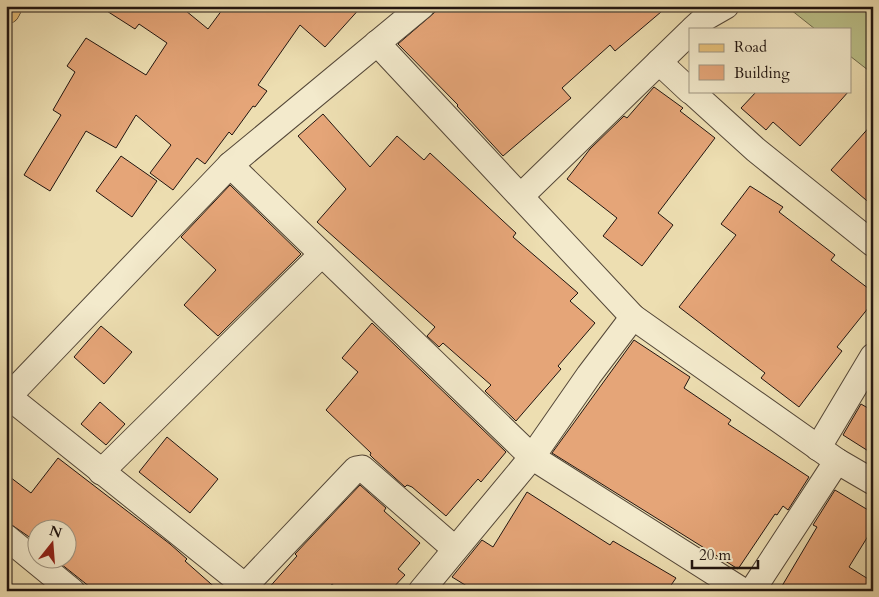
<svg xmlns="http://www.w3.org/2000/svg" width="879" height="597" font-family="Cardo,serif">
  <rect width="100%" height="100%" fill="#eddeb1"/>
  <filter id="stains"><feTurbulence type="fractalNoise" baseFrequency=".004" numOctaves="4"/><feColorMatrix values="0 0 0 0 .2 0 0 0 0 .09 0 0 0 0 .02 0 0 0 .5 -.17"/></filter>
  <radialGradient id="worn" r=".72"><stop offset=".6" stop-color="#630" stop-opacity="0"/><stop offset="1" stop-color="#630" stop-opacity=".3"/></radialGradient>
  <polygon fill="#bbc089" stroke="#6e6a4c" points="786,6 873,6 873,74 850,56 850,29 815,29"/>
  <g fill="#e5a578" stroke="#211510">
    <polygon points="99,6 180,6 208,29 225,6 362,6 325,47 300,25 258,85 267,91 255,107 253,106 232,135 229,132 205,164 197,158 173,190 150,173 171,145 136,115 116,148 86,131 50,191 24,175 61,115 53,110 75,72 67,66 86,38 146,75 167,43 139,24 135,29"/>
    <polygon points="442,6 668,6 615,51 610,45 562,88 571,98 503,156 457,106 458,105 398,44"/>
    <polygon points="654,87 683,108 680,111 715,138 658,213 673,225 642,266 603,236 617,218 567,179 590,149 624,116 627,118"/>
    <polygon points="757,91 849,91 800,146 773,122 766,130 741,108"/>
    <polygon points="323,114 370,167 397,136 424,160 430,153 516,233 513,237 578,293 570,301 595,323 558,366 561,369 516,421 485,391 491,385 443,343 439,347 427,336 435,327 317,222 346,189 298,136"/>
    <polygon points="873,123 873,206 831,170"/>
    <polygon points="121,156 157,181 132,217 96,191"/>
    <polygon points="230,185 301,254 218,336 184,305 216,270 181,237"/>
    <polygon points="750,186 783,207 779,212 835,255 831,260 873,292 873,302 837,347 842,351 799,407 761,378 765,373 679,307 736,235 721,224"/>
    <polygon points="372,323 506,452 481,482 478,479 446,516 412,487 407,485 405,487 373,458 370,455 371,453 326,410 358,372 342,358"/>
    <polygon points="101,326 132,352 104,384 74,357"/>
    <polygon points="634,340 690,377 684,388 731,420 728,424 809,477 788,510 783,506 777,515 775,514 738,569 552,453"/>
    <polygon points="100,402 125,424 106,445 81,424"/>
    <polygon points="861,404 873,411 873,454 843,435"/>
    <polygon points="167,437 218,479 190,513 139,472"/>
    <polygon points="58,458 170,544 187,559 185,561 219,591 95,591 56,560 68,560 68,530 38,530 38,543 6,521 6,474 31,493"/>
    <polygon points="360,485 386,508 384,511 420,543 398,569 405,575 390,591 340,591 332,584 325,591 266,591 297,556 295,554"/>
    <polygon points="835,490 873,513 873,528 849,567 873,582 873,591 779,591 817,527 813,525"/>
    <polygon points="527,492 610,545 613,541 676,578 667,591 475,591 452,577 482,540 493,547"/>
  </g>
  <g fill="none" stroke-linecap="round" stroke-linejoin="round">
    <defs>
      <g id="street">
        <polyline points="693,29 705,18 726,6"/>
        <polyline points="377,43 633,317"/>
        <polyline points="659,62 690,91"/>
        <polyline points="691,91 756,150 873,244"/>
        <polyline points="230,165 532,457 743,591"/>
        <polyline points="521,196 690,32"/>
        <polyline points="9,397 245,586 356,469 362,468 455,549"/>
        <polyline points="6,399 230,165 422,6"/>
        <polyline points="818,448 873,356"/>
        <polyline points="101,472 322,254"/>
        <polyline points="6,537 72,591"/>
        <polyline points="421,591 532,457 589,375 633,317 837,461 873,482"/>
        <polyline points="752,591 837,461"/>
      </g>
      <polyline id="primary" points="6,10 8,6"/>
    </defs>
    <use href="#street" stroke="#544738" stroke-width="27"/>
    <use href="#primary" stroke="#211510" stroke-width="29"/>
    <use href="#street" stroke="#f3eacc" stroke-width="25"/>
    <use href="#primary" stroke="#e6bf78" stroke-width="28"/>
  </g>
  <rect width="879" height="597" fill="none" stroke="#eddeb1" stroke-width="25"/>
  <rect x="8" y="8" width="864" height="582" fill="none" stroke="#211510" stroke-width="2.5"/>
  <rect x="12" y="12" width="854" height="572" fill="none" stroke="#211510"/>
  <rect x="689" y="28" width="162" height="65" fill="#f3eacc" stroke="#9f9581"/>
  <rect x="699" y="44" width="25" height="8" fill="#e6bf78" stroke="#9f9581"/>
  <text x="734" y="52" font-size="15" fill="#211510">Road</text>
  <rect x="699" y="65" width="25" height="15" fill="#e5a578" stroke="#9f9581"/>
  <text x="734" y="78" font-size="15" fill="#211510">Building</text>
  <g transform="translate(52 544) rotate(17)"><circle r="24" fill="#f3eacc" stroke="#9f9581"/>
  <path d="M0-4L9 19L0 12L-9 19Z" fill="#8f2418"/>
  <text y="-8" font-size="14" font-weight="bold" text-anchor="middle" fill="#211510">N</text>
  </g>
  <path d="M692 560v8h66v-8" fill="none" stroke="#211510" stroke-width="2.5"/>
  <text x="699" y="560" font-size="15" fill="#211510" stroke="#f3eacc" stroke-width="4" paint-order="stroke">20 m</text>
  <rect width="100%" height="100%" filter="url(#stains)"/>
  <rect width="100%" height="100%" fill="url(#worn)"/>
</svg>
